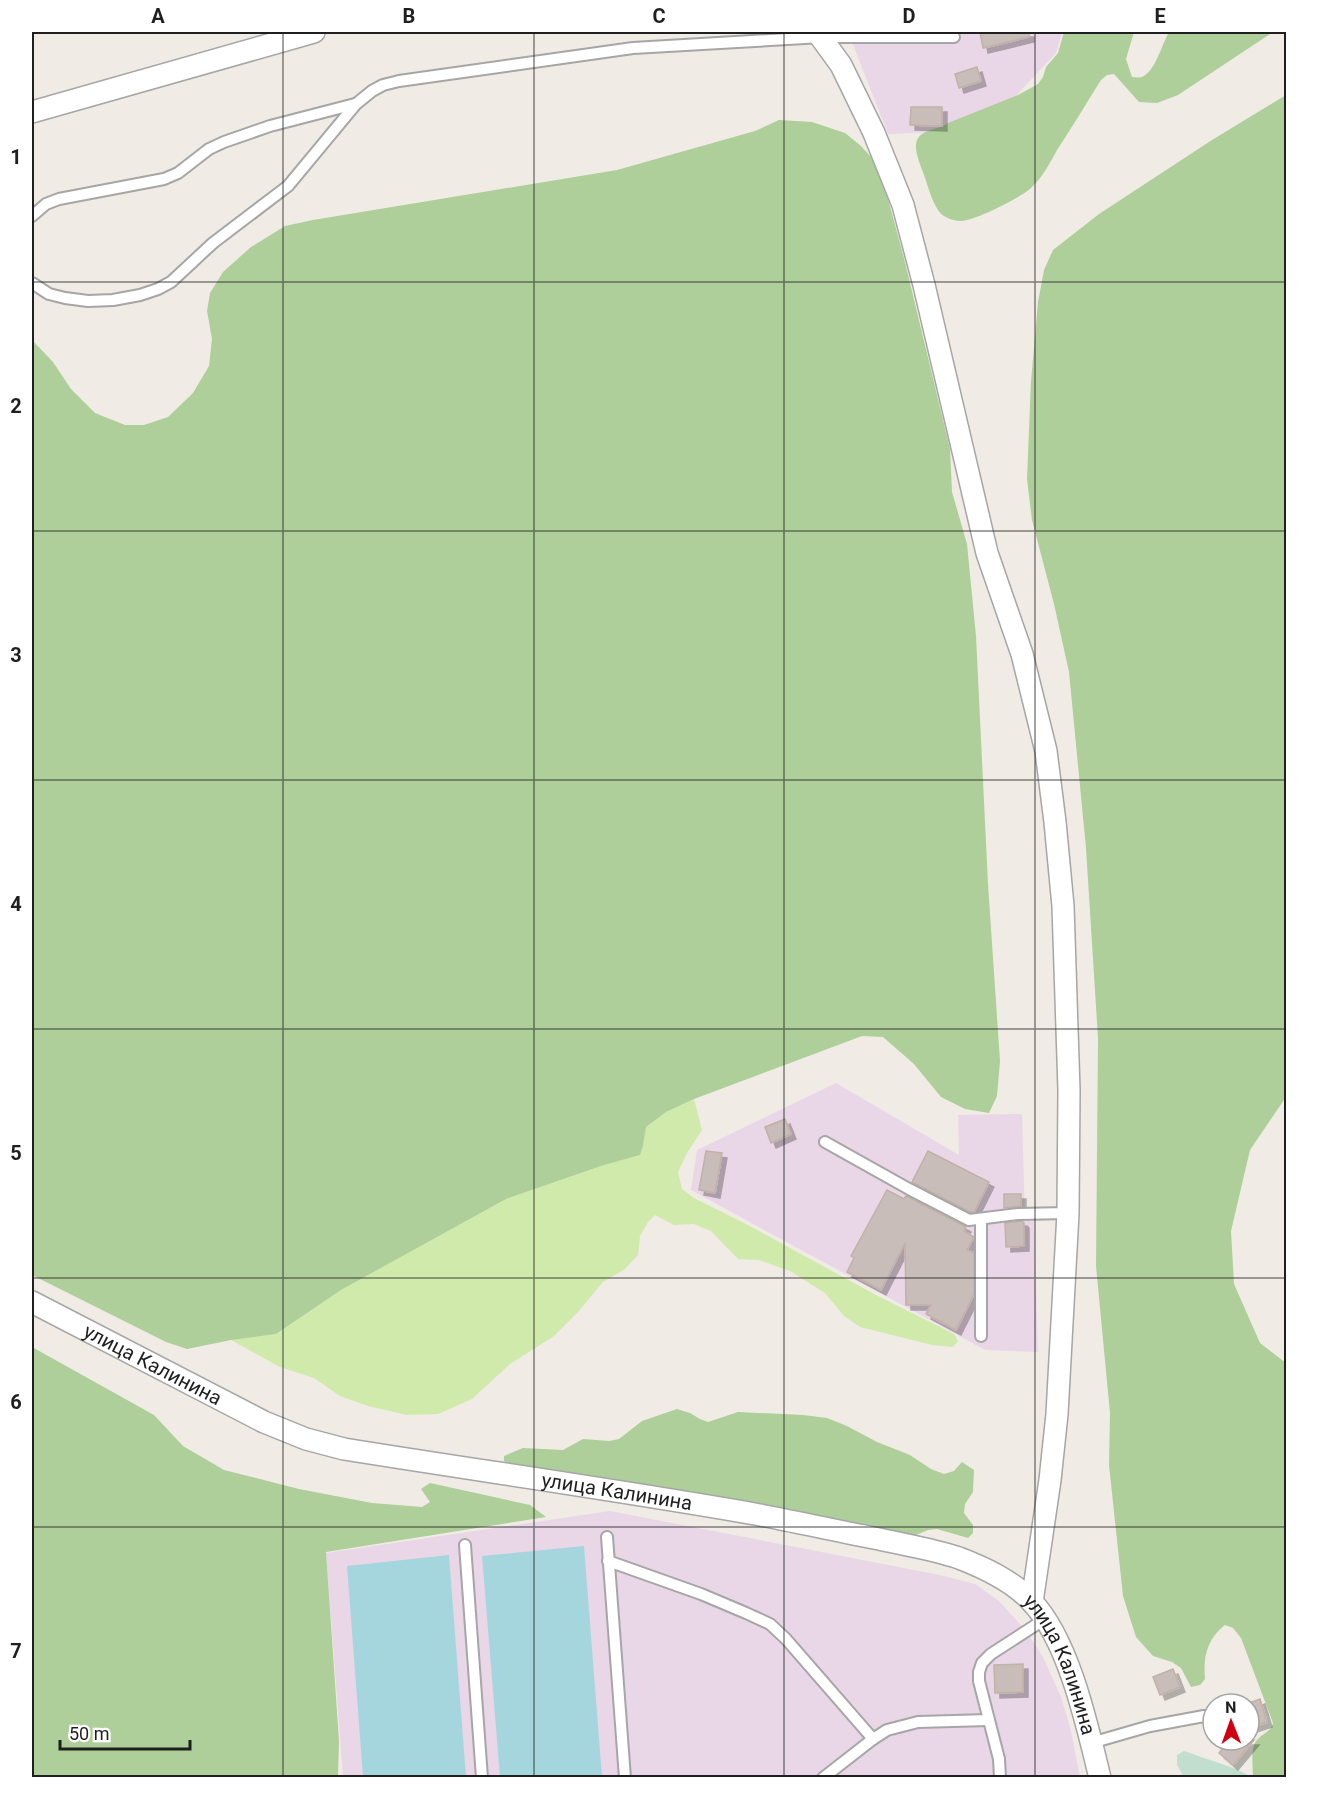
<svg xmlns="http://www.w3.org/2000/svg" width="1318" height="1809" font-family="Roboto,sans-serif">
  <defs>
    <filter id="shadow"><feDropShadow dx="5" dy="5" stdDeviation="0" flood-color="#0004"/></filter>
  </defs>
  <rect width="100%" height="100%" fill="#f0ebe5"/>
  <g fill="#e9d7e7">
    <polygon points="848,32 1062,32 1062,33 1056,53 1012,100 935,132 888,134"/>
    <polygon points="836,1083 959,1155 958,1115 1022,1114 1025,1220 1034,1221 1038,1352 985,1350 691,1190 697,1150"/>
    <polygon points="610,1511 940,1575 975,1584 999,1601 1027,1632 1043,1657 1061,1697 1071,1731 1080,1777 343,1777 326,1553"/>
  </g>
  <polygon fill="#cfeaab" points="694,1099 702,1130 687,1153 678,1172 682,1189 694,1198 746,1224 874,1294 954,1334 958,1341 953,1347 932,1345 860,1327 844,1316 825,1293 790,1271 759,1260 738,1259 711,1231 694,1224 674,1225 655,1215 648,1222 640,1236 638,1255 625,1269 603,1282 578,1312 554,1336 510,1364 472,1399 438,1414 407,1415 368,1406 340,1396 314,1378 280,1367 231,1340 276,1334 341,1290 506,1199 601,1166 640,1155 643,1146 646,1127 666,1112"/>
  <g fill="#aecf99">
    <path d="M1064 32H1134L1126 59 1132 77C1135 77 1139 78 1142 77 1155 72 1162 44 1169 32H1273L1178 95 1157 103 1139 102 1114 74 1107 75 1101 80C1086 104 1072 127 1057 150 1050 163 1042 178 1031 188 1020 198 976 220 961 221 957 221 948 219 944 216 934 210 928 186 924 175 921 166 913 150 917 140 923 128 939 130 948 123L1018 95 1038 84 1043 77 1046 67 1058 53Z"/>
    <path d="M1286 95V1097L1250 1150 1231 1231 1234 1284 1260 1343 1286 1363V1777L1253 1778C1253 1767 1250 1748 1257 1740 1263 1733 1271 1732 1273 1723L1241 1638 1233 1628 1225 1625C1207 1639 1203 1657 1205 1679L1200 1685 1191 1687 1181 1668 1172 1662 1153 1656 1136 1637 1123 1596 1109 1465 1110 1413 1096 1266 1098 1038 1086 848 1069 672 1054 604 1032 520 1027 479 1031 381 1038 302 1044 270 1053 250 1099 214 1212 140Z"/>
    <polygon points="779,120 812,122 845,133 861,146 871,157 882,177 904,258 950,449 952,492 967,544 976,636 988,884 1000,1061 997,1096 989,1113 965,1109 941,1097 914,1064 883,1037 862,1036 694,1099 666,1112 646,1127 643,1146 640,1155 601,1166 506,1199 341,1290 276,1334 231,1340 187,1349 166,1342 32,1275 32,340 53,362 71,389 95,413 125,425 144,425 168,417 193,393 209,366 212,339 207,311 210,293 223,272 251,247 285,226 313,220 617,170 755,131"/>
    <polygon points="32,1347 154,1415 183,1446 224,1470 299,1489 372,1503 422,1507 430,1502 421,1489 430,1483 530,1505 546,1517 326,1552 339,1741 338,1777 32,1777"/>
    <polygon points="677,1409 690,1413 700,1419 708,1422 738,1412 803,1415 827,1418 847,1426 877,1442 910,1455 931,1469 944,1474 954,1471 962,1462 974,1470 973,1492 965,1504 964,1513 973,1525 973,1533 968,1538 937,1529 928,1530 916,1535 898,1535 511,1465 504,1461 504,1456 523,1448 563,1450 583,1439 609,1441 619,1439 642,1421"/>
  </g>
  <polygon fill="#c2decf" points="1184,1751 1236,1769 1252,1777 1184,1777 1177,1765 1177,1755"/>
  <g fill="#a5d6de">
    <polygon points="584,1546 602,1777 500,1777 482,1556"/>
    <polygon points="449,1555 466,1777 363,1777 347,1566"/>
  </g>
  <g fill="#c8bdb8" stroke="#c2b1a7" stroke-width="1.5" filter="url(#shadow)">
    <polygon points="980,32 1029,32 1029,37 983,48"/>
    <polygon points="977,67 981,81 959,88 955,74"/>
    <polygon points="911,107 942,107 942,126 910,125"/>
    <polygon points="785,1119 791,1134 771,1143 765,1127"/>
    <polygon points="706,1151 722,1153 715,1193 699,1190"/>
    <polygon points="928,1151 989,1182 974,1212 970,1212 912,1182"/>
    <polygon points="887,1190 904,1199 906,1196 966,1227 964,1231 974,1237 967,1250 974,1253 974,1294 956,1330 926,1314 931,1305 906,1305 905,1243 881,1290 847,1272 854,1258 851,1256"/>
    <polygon points="1004,1194 1021,1194 1021,1206 1004,1208"/>
    <polygon points="1022,1221 1024,1223 1024,1246 1006,1247 1005,1223"/>
    <polygon points="1023,1664 1023,1692 995,1693 994,1665"/>
    <polygon points="1173,1669 1180,1687 1160,1695 1153,1677"/>
    <polygon points="1260,1699 1267,1722 1249,1728 1249,1703"/>
    <polygon points="1230,1740 1254,1740 1233,1765 1219,1753"/>
  </g>
  <g fill="none" stroke-linecap="round" stroke-linejoin="round">
    <defs>
      <g id="lane">
        <polyline points="32,216 46,204 59,199 164,179 178,173 209,149 224,142 270,126 355,104"/>
        <polyline points="32,283 49,294 65,298 88,301 113,300 140,295 158,289 171,282 213,243 288,186 356,104 372,91 383,85 399,81 633,48 822,37 954,37"/>
        <polyline points="825,1142 909,1189 969,1220 1018,1214 1068,1213"/>
        <polyline points="981,1336 981,1220"/>
        <polyline points="607,1537 625,1778"/>
        <polyline points="465,1545 482,1778"/>
        <polyline points="608,1561 701,1594 746,1613 770,1624 786,1639 873,1739 887,1730 918,1722 989,1720 979,1681 979,1672 982,1663 991,1654 1045,1619"/>
        <polyline points="989,1720 999,1759 1000,1778"/>
        <polyline points="1091,1743 1150,1726 1204,1716"/>
        <polyline points="823,1778 873,1739"/>
      </g>
      <g id="street">
        <polyline points="817,32 841,65 874,133 903,205 924,285 987,553 1022,654 1046,751 1055,822 1063,906 1069,1090 1068,1213 1057,1414 1050,1480 1032,1602"/>
        <polyline points="32,112 314,32"/>
        <path id="s1" d="M32 1302 264 1422 306 1439 344 1449C481 1471 618 1490 755 1514 797 1522 838 1531 879 1539 906 1545 933 1549 959 1558 985 1568 1013 1581 1032 1602 1069 1641 1087 1725 1100 1778"/>
      </g>
    </defs>
    <use href="#lane" stroke="#a6a6a6" stroke-width="14"/>
    <use href="#street" stroke="#a6a6a6" stroke-width="24"/>
    <use href="#lane" stroke="#fff" stroke-width="10"/>
    <use href="#street" stroke="#fff" stroke-width="21"/>
  </g>
  <path fill="none" stroke="#1f1f1f" stroke-width="1.5" stroke-opacity="0.55" d="M283 32V1778M534 32V1778M784 32V1778M1035 32V1778M32 282H1286M32 531H1286M32 780H1286M32 1029H1286M32 1278H1286M32 1527H1286"/>
  <g text-anchor="middle" stroke-width="6" stroke-linejoin="round" paint-order="stroke">
    <g font-size="20" fill="#1f1f1f" stroke="#fff">
      <text dy="7" stroke="none"><textPath href="#s1" startOffset="136">улица Калинина</textPath></text>
      <text dy="7" stroke="none"><textPath href="#s1" startOffset="622">улица Калинина</textPath></text>
      <text dy="7" stroke="none"><textPath href="#s1" startOffset="1126">улица Калинина</textPath></text>
    </g>
  </g>
  <rect width="1318" height="1809" fill="none" stroke="#ffffff" stroke-width="66"/>
  <g transform="translate(1231 1722) rotate(359)"><circle r="28" fill="#ffffff" stroke="#a5a5a5" stroke-width="1.5"/>
  <path d="M0-4.5L10 22L0 15L-10 22Z" fill="#ce0012"/>
  <text y="-9" font-size="16" font-weight="bold" text-anchor="middle" fill="#1f1f1f">N</text>
  </g>
  <path d="M60 1740v9h130v-9" fill="none" stroke="#1f1f1f" stroke-width="3"/>
  <text x="69" y="1740" font-size="18" fill="#1f1f1f" stroke="#ffffff" stroke-width="4.5" paint-order="stroke">50 m</text>
  <rect x="33" y="33" width="1252" height="1743" fill="none" stroke="#1f1f1f" stroke-width="2"/>
  <g font-size="20" text-anchor="middle" font-weight="bold" fill="#1f1f1f">
    <text x="158" y="23">A</text>
    <text x="409" y="23">B</text>
    <text x="659" y="23">C</text>
    <text x="909" y="23">D</text>
    <text x="1160" y="23">E</text>
    <text x="16" y="164">1</text>
    <text x="16" y="413">2</text>
    <text x="16" y="662">3</text>
    <text x="16" y="911">4</text>
    <text x="16" y="1160">5</text>
    <text x="16" y="1409">6</text>
    <text x="16" y="1658">7</text>
  </g>
</svg>
